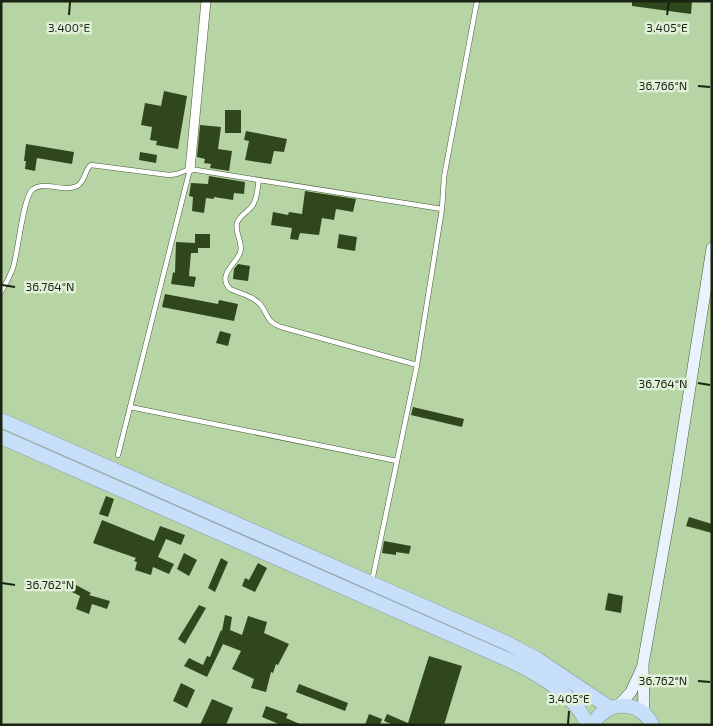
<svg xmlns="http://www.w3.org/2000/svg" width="713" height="726" font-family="'Exo 2',sans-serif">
  <rect width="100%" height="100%" fill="#b7d4a5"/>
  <g fill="#30471e">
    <polygon points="632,1 692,1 691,14 632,6"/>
    <polygon points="164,91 187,96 178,149 156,145 157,141 150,140 152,127 141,125 145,103 161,106"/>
    <rect x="225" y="110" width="16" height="23"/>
    <polygon points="200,125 221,127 218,149 232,151 229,171 210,168 211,164 204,163 205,159 197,157"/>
    <polygon points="246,131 287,139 284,152 274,151 271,164 245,160 249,141 244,140"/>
    <polygon points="26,144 74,152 72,164 37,158 35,171 25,169 26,161 24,161"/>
    <polygon points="140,152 157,155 156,163 139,160"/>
    <polygon points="209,176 245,182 244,194 234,193 233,200 214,197 214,199 206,198 204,213 192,211 193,197 189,196 191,183 208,184"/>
    <polygon points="305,191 356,199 353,212 336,209 334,220 322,218 319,235 300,233 298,240 290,239 292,228 271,225 273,212 288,215 289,212 302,214"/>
    <polygon points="195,234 210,234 210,248 198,248 198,253 191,253 189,276 196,277 194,287 171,284 173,272 175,273 176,242 195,243"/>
    <polygon points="339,234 357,237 355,251 337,248"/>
    <polygon points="238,264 250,266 248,281 233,279 234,269"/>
    <polygon points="165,294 218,304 219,300 238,304 234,321 162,307"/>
    <polygon points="220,331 231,334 228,346 216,343"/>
    <polygon points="413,407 464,419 462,427 411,415"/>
    <polygon points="106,496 114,499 108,517 99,514"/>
    <polygon points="689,517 712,524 712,533 686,526"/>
    <polygon points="102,520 154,541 160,526 185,535 181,545 166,539 158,557 174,564 169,574 153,567 151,575 135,570 137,562 134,561 136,558 93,543"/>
    <polygon points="384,541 411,546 409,554 396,552 396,555 382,553"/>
    <polygon points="184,553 197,560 189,576 177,569"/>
    <polygon points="221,558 228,562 215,592 208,588"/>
    <polygon points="258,563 267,568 255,592 242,586 245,578 249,580"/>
    <polygon points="76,585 91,593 89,595 110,601 107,609 92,604 89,614 76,609 80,596 72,592"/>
    <polygon points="608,593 623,596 621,613 605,610"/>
    <polygon points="199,605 206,608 185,644 178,639"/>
    <polygon points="225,615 232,617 230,630 242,635 248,616 267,622 264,633 289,644 278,665 276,664 273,673 271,672 266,692 251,688 254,679 232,669 241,651 223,644 207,677 184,666 189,658 203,665 207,656 210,657 221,630 222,631"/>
    <polygon points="429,656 462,666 444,725 394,725 384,721 387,714 408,723"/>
    <polygon points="181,683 195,690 187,708 173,701"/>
    <polygon points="299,684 348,703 345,711 296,692"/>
    <polygon points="212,699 233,708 226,725 200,725"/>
    <polygon points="266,706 288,714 286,718 302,725 281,725 262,717"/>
    <polygon points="369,714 382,719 380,725 365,725"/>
  </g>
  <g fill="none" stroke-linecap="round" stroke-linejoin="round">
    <defs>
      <g id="service">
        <path d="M259 180C257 188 258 199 252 206 248 212 240 215 237 223 234 233 244 242 240 253 235 265 217 275 230 289 239 293 253 296 260 304 269 315 265 321 281 327L417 365"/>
        <path d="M1 292C6 284 10 276 13 268 18 252 23 198 32 190 44 180 63 193 77 186 86 181 84 170 91 165L169 175 177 174 190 169"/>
        <polyline points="130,407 397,461"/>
        <polyline points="118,455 190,169 442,209 444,177 477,1"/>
        <polyline points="372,581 417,365 442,209"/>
      </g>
      <polyline id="minor" points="190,169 206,1"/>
      <g id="secondary">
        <polyline points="619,705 631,692 642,668"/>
        <polyline points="644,713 643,664 672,501 712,248"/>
      </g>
      <g id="trunk">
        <polyline points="1,420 505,642 537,659 610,708"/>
        <path d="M1 437 513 662C538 674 578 697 587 725"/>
        <path d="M593 725C604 700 641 699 652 725"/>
      </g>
    </defs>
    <use href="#service" stroke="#455d33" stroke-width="5.5"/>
    <use href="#minor" stroke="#455d33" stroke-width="10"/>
    <use href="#secondary" stroke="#455d33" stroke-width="12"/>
    <use href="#trunk" stroke="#8298a8" stroke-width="15"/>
    <use href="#service" stroke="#fff" stroke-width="4.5"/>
    <use href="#minor" stroke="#fff" stroke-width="9"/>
    <use href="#secondary" stroke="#eaf3fd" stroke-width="11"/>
    <use href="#trunk" stroke="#c8dffa" stroke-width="14"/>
  </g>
  <path fill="none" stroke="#192412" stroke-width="2" d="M69 15 70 2M667 15 669 2M698 86 710 87M2 285 15 287M698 383 710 385M2 583 15 585M698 681 710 682M568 724 569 711"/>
  <g font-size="12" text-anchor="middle" fill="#192412" stroke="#e1f0d8" stroke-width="5" stroke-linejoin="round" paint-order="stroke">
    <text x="69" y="32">3.400°E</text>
    <text x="667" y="32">3.405°E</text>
    <text x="663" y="90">36.766°N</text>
    <text x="50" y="291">36.764°N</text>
    <text x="663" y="388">36.764°N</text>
    <text x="50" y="589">36.762°N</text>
    <text x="663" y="685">36.762°N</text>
    <text x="569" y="703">3.405°E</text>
  </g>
  <rect width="713" height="726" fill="none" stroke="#192412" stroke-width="5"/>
</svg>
